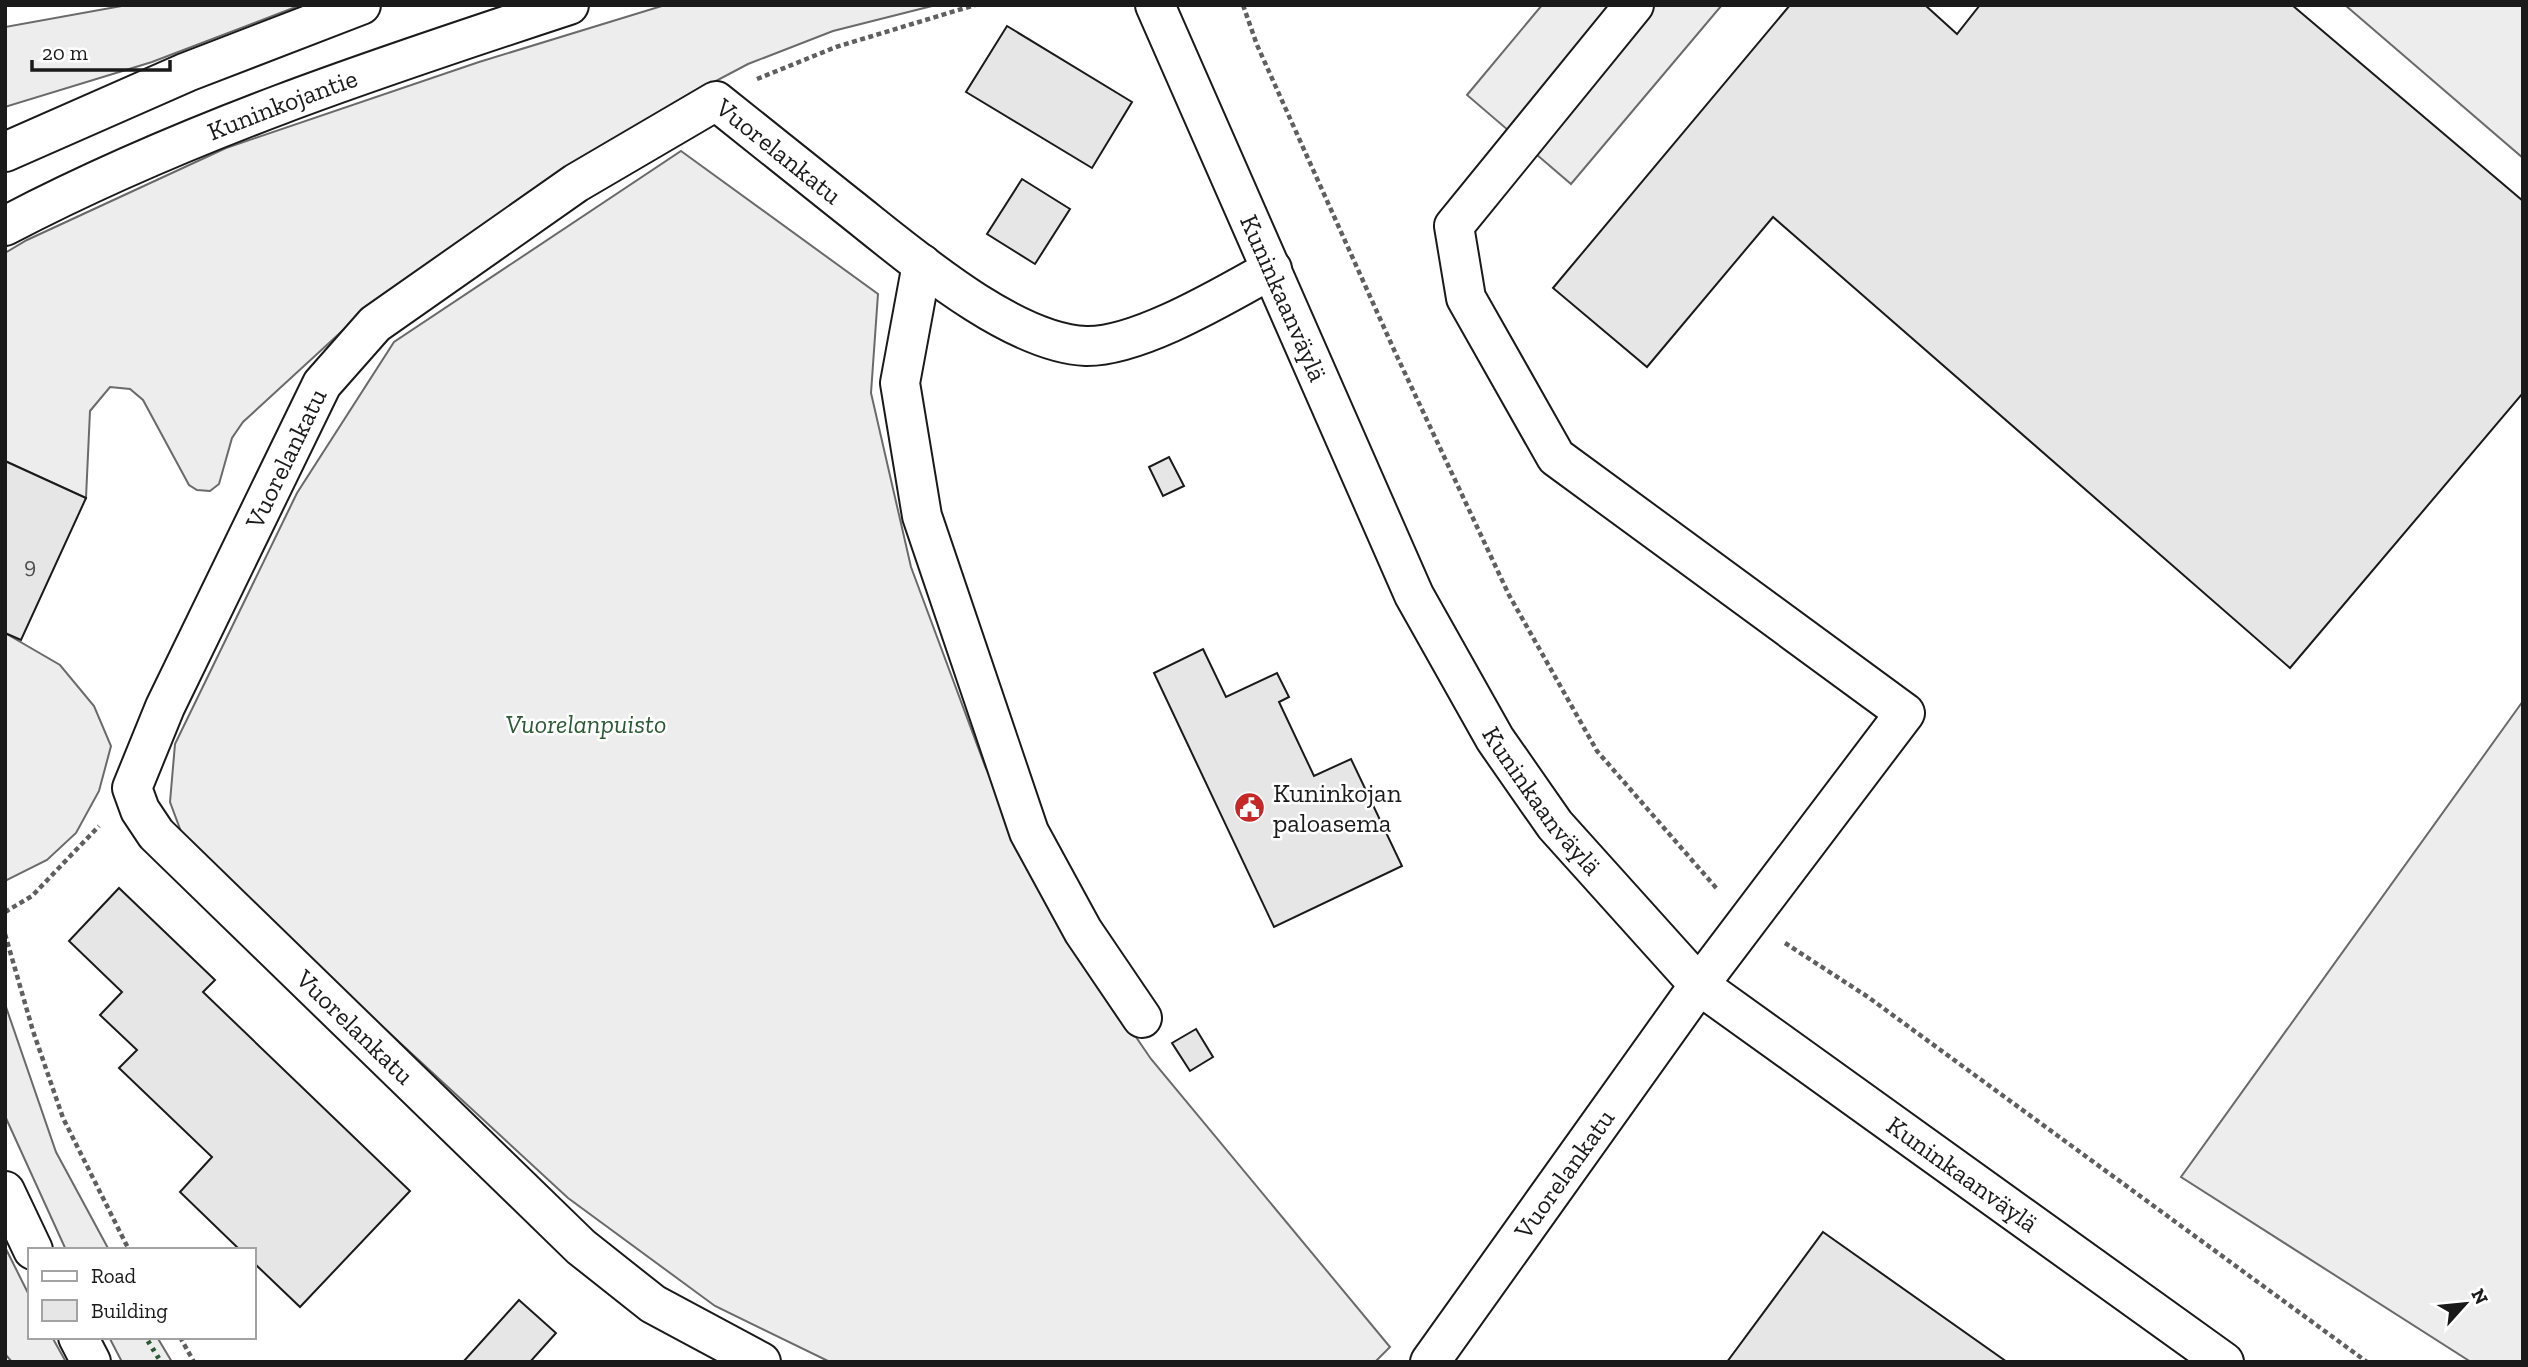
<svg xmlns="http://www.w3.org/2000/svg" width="2528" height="1367" font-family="'Zilla Slab',serif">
  <rect width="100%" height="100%" fill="#fff"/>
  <g fill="#ededed" stroke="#6a6a6a" stroke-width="2">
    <polygon points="127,5 301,5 152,62 5,107 5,27"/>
    <polygon points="665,5 936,5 833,31 748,64 674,103 378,298 243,422 232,438 219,484 210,491 197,490 189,485 143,400 130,389 110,387 90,411 86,498 5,461 5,253 27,240 226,148 479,62"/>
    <polygon points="1542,5 1722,5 1571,184 1467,95"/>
    <polygon points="2345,5 2523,5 2523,158"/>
    <polygon points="681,151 878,294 871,393 911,567 985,766 1058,923 1151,1059 1390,1347 1375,1362 830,1362 715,1306 568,1198 186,845 170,802 175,744 297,493 394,342"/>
    <polygon points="5,633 60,665 94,706 111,746 99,791 76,833 47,860 5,881"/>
    <polygon points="2523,701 2523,1362 2471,1362 2181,1177"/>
    <polygon points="5,1004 56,1152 109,1250 66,1250 5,1116"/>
    <polygon points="5,1247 30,1297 30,1337 52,1337 66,1362 12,1362 5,1354"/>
    <polygon points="109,1337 157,1337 172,1362 122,1362"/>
  </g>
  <g fill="#e6e6e6" stroke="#1a1a1a" stroke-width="2">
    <polygon points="1790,5 1925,5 1957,34 1980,5 2292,5 2523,201 2523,393 2290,668 1773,217 1647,367 1553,288"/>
    <polygon points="1007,26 1132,102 1092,168 966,92"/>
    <polygon points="1022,179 1070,209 1035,264 987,234"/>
    <polygon points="1169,457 1184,486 1163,496 1149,467"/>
    <polygon points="5,461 86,498 21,640 5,633"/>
    <polygon points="1203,649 1226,697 1277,673 1289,697 1279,702 1314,776 1351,759 1402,866 1274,927 1154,673"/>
    <polygon points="119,888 215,980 203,992 410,1191 300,1307 254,1263 254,1250 240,1250 180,1192 212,1157 119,1068 137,1050 100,1015 122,992 69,941"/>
    <polygon points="1196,1029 1213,1057 1190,1071 1172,1043"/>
    <polygon points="1823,1232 2007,1362 1727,1362"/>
    <polygon points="519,1300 556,1333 530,1362 463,1362"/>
  </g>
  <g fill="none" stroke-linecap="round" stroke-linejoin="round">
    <defs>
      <g id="minor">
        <path id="s1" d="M1155 5 1414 595 1495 739 1555 825 1699 985 2224 1362"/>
        <polyline points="922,264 900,383 922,516 1029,832 1083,931 1142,1018"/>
        <path id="s2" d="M761 1362 653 1304 581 1247 156 834 140 810 132 788 165 707 322 384 375 324 576 183 716 101C759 135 802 170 845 204 905 251 1009 343 1086 346 1139 347 1225 295 1272 269"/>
        <path id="s3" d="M1430 1362 1699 985 1905 713 1556 457 1466 298 1454 226 1634 5"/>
      </g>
      <g id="major">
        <polyline points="5,152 187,72 361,5"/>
        <path id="s4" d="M5 226C184 132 377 68 569 5"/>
      </g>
      <g id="highway">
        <polyline points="5,1191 33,1250"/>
        <polyline points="78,1337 91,1362"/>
      </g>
    </defs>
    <use href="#minor" stroke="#1a1a1a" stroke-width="42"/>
    <use href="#major" stroke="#1a1a1a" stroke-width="42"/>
    <use href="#highway" stroke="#1a1a1a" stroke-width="42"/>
    <g stroke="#5f5f5f" stroke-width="4.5" stroke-dasharray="5 3.5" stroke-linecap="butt">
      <polyline points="1243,5 1257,45 1395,352 1509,595 1597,751 1718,890"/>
      <polyline points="757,79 836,47 975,5"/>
      <polyline points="5,912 32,896 99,826"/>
      <polyline points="5,934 33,1031 63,1118 129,1250"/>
      <polyline points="1785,943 1868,997 2367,1362"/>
      <polyline points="180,1337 194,1362"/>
    </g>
    <use href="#minor" stroke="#fff" stroke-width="38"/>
    <use href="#major" stroke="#fff" stroke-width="38"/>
    <use href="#highway" stroke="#fff" stroke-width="38"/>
    <polyline stroke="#2b5a34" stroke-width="5" stroke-dasharray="3.5 5" stroke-linecap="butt" points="148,1341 161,1362"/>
  </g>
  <defs>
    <symbol id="civic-disc" viewBox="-11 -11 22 22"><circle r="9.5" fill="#c62828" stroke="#fff"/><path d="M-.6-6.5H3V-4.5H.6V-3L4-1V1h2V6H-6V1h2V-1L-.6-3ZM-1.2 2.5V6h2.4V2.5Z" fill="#fff"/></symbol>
  </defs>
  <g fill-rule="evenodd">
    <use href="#civic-disc" x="1232" y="790" width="35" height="35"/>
  </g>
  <g text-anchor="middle" stroke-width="5" stroke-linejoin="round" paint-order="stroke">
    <g font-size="23" fill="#4d4d4d">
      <text x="30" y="573">9</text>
    </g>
    <g font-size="26" fill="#1a1a1a" stroke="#fff">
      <text dy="9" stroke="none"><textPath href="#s4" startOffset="303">Kuninkojantie</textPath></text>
      <text dy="9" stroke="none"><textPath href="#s2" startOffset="1874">Vuorelankatu</textPath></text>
      <text dy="9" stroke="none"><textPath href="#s1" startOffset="320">Kuninkaanväylä</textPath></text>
      <text dy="9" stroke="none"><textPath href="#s2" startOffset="1223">Vuorelankatu</textPath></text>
      <text dy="9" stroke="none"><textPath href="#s1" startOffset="887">Kuninkaanväylä</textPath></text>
      <text transform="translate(355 1027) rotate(44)" y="9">Vuorelankatu</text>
      <text dy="9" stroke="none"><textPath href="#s3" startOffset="231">Vuorelankatu</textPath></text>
      <text dy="9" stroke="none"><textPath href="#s1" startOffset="1454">Kuninkaanväylä</textPath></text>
    </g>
    <g font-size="26" font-style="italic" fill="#2b5a34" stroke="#fff">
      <text x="586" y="733">Vuorelanpuisto</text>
    </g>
    <g font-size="26" fill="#1a1a1a" stroke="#fff" text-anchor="start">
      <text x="1273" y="802">Kuninkojan<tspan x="1273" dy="30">paloasema</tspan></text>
    </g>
  </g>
  <rect width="2528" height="1367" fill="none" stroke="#1a1a1a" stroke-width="14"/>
  <rect x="28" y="1248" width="228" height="91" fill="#ffffff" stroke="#a3a3a3" stroke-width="2"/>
  <rect x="42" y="1271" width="35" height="10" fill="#ffffff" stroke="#a3a3a3" stroke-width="2"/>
  <text x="91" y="1283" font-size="21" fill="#1a1a1a">Road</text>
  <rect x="42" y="1300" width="35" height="21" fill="#e6e6e6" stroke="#a3a3a3" stroke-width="2"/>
  <text x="91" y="1318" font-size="21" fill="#1a1a1a">Building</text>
  <g transform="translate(2465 1304) rotate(63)" stroke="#ffffff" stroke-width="5" paint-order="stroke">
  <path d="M0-5L12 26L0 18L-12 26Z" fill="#1a1a1a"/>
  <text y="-10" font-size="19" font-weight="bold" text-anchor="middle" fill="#1a1a1a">N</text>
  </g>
  <path d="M32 60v10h138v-10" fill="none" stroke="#1a1a1a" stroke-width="3.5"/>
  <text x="42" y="60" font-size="21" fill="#1a1a1a" stroke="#ffffff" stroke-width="5" paint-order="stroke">20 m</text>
</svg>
